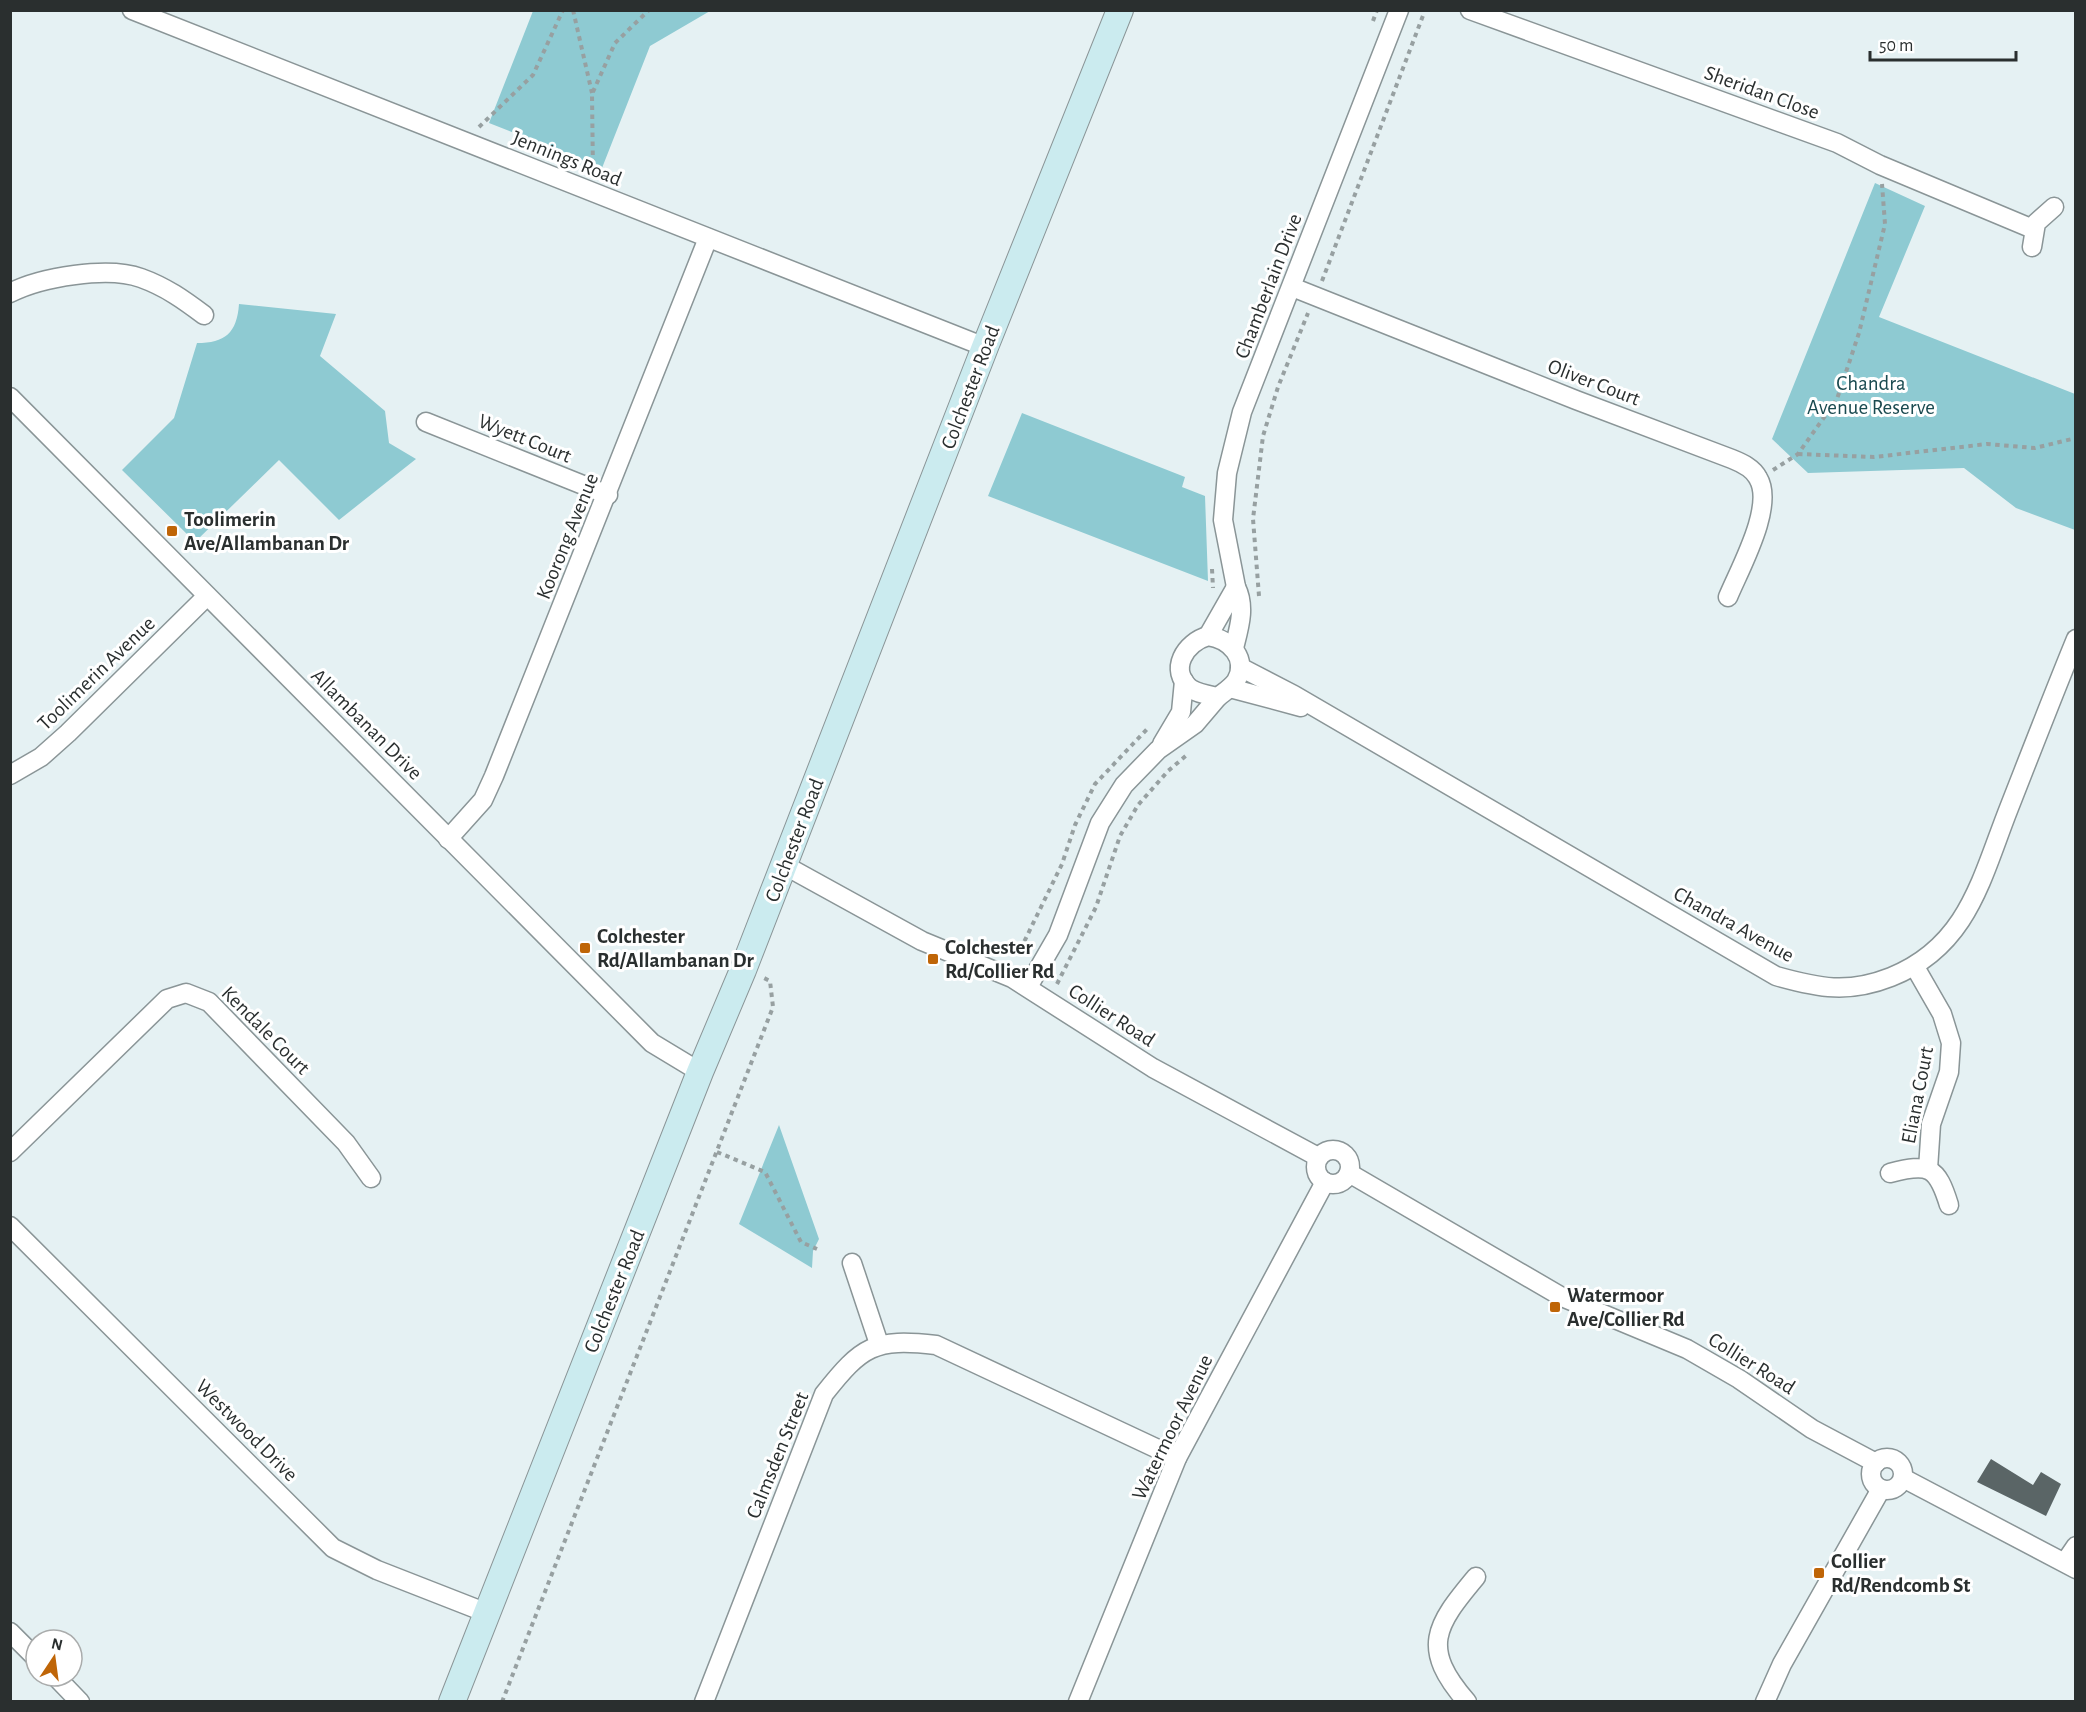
<svg xmlns="http://www.w3.org/2000/svg" width="2086" height="1712" font-family="'Alegreya Sans',sans-serif">
  <rect width="100%" height="100%" fill="#e5f1f3"/>
  <g fill="#8ecad2">
    <polygon points="533,11 533,10 710,11 650,46 602,168 489,123"/>
    <polygon points="1875,183 1925,206 1879,317 2075,394 2075,530 2016,508 1964,468 1808,473 1772,439"/>
    <path d="M239 304 336 314 320 356 385 411 389 443 416 459 339 520 279 460 195 542 122 470 174 418 197 343C225 343 237 333 239 304Z"/>
    <polygon points="1022,413 1185,477 1182,487 1205,496 1208,581 988,496"/>
    <polygon points="779,1125 819,1239 813,1251 812,1268 739,1224"/>
  </g>
  <polygon fill="#5a6566" points="1991,1459 2033,1485 2041,1472 2061,1484 2046,1516 1977,1482"/>
  <g fill="none" stroke-linecap="round" stroke-linejoin="round">
    <defs>
      <g id="street">
        <polyline points="132,10 985,347"/>
        <polyline points="1470,10 1837,143 1880,165 2033,229"/>
        <polyline points="2032,247 2036,223 2054,207"/>
        <path d="M1292 287 1576 400 1732 459C1742 463 1753 468 1758 478 1775 506 1740 568 1728 597"/>
        <path d="M10 293C41 277 108 266 141 278 166 287 184 300 204 315"/>
        <polyline points="10,397 652,1043 700,1072"/>
        <polyline points="426,422 608,495"/>
        <path d="M1208 636C1230 639 1249 659 1236 681 1231 688 1224 692 1218 697 1208 695 1199 694 1191 689 1167 670 1186 642 1208 636Z"/>
        <polyline points="1208,636 1236,587"/>
        <path d="M1234 648C1239 628 1246 607 1236 587L1223 520 1227 473 1242 412 1399 10"/>
        <path d="M1240 667 1294 695 1776 976C1819 988 1848 994 1891 977 1968 946 1981 879 2009 808 2031 752 2053 695 2076 639"/>
        <polyline points="1230,688 1301,707"/>
        <polyline points="1162,744 1181,712 1184,681"/>
        <polyline points="10,775 41,757 68,733 207,596"/>
        <polyline points="448,839 483,800 494,776 708,238"/>
        <polyline points="784,865 922,941 1012,978 1153,1068 1318,1157"/>
        <polyline points="1915,967 1942,1014 1951,1043 1949,1072 1931,1124 1928,1169"/>
        <polyline points="1028,987 1058,935 1100,823 1124,785 1158,750 1195,724 1218,697"/>
        <circle cx="1333" cy="1167" r="17"/>
        <polyline points="10,1152 167,999 186,993 209,1002 346,1143 371,1178"/>
        <polyline points="1349,1173 1562,1297 1687,1349 1739,1379 1812,1429 1876,1463"/>
        <path d="M1890 1173C1929 1163 1937 1166 1949 1205"/>
        <polyline points="10,1226 333,1548 377,1570 487,1613"/>
        <polyline points="852,1263 879,1344"/>
        <circle cx="1887" cy="1474" r="16"/>
        <polyline points="1903,1478 2076,1569"/>
        <polyline points="2065,1562 2076,1546"/>
        <polyline points="10,1632 36,1658"/>
        <polyline points="55,1676 80,1702"/>
        <path d="M704 1702 824 1394C862 1346 874 1338 936 1345L1177 1458"/>
        <polyline points="1078,1702 1177,1458 1325,1182"/>
        <path d="M1467 1702C1420 1648 1435 1626 1476 1577"/>
        <polyline points="1765,1702 1782,1664 1881,1489"/>
      </g>
      <polyline id="secondary" points="452,1702 700,1072 743,970 985,347 1120,10"/>
    </defs>
    <use href="#street" stroke="#8a9597" stroke-width="21"/>
    <use href="#secondary" stroke="#8a9597" stroke-width="28"/>
    <g stroke="#97a0a1" stroke-width="4" stroke-dasharray="4.5 4.5" stroke-linecap="butt">
      <polyline points="573,10 592,93"/>
      <polyline points="1373,21 1377,10"/>
      <polyline points="479,127 533,75 563,10"/>
      <polyline points="593,173 592,94 615,43 649,10"/>
      <polyline points="1322,281 1424,13"/>
      <polyline points="1244,351 1268,288"/>
      <polyline points="1798,454 1874,457 1987,444 2035,448 2076,438"/>
      <polyline points="1773,470 1798,454 1837,399 1859,333 1885,224 1882,184"/>
      <polyline points="1212,569 1213,588"/>
      <polyline points="1259,596 1253,519 1263,436 1278,387 1308,313"/>
      <polyline points="1013,955 1024,942 1062,864 1075,825 1095,784 1149,727"/>
      <polyline points="1057,984 1096,907 1120,836 1138,805 1168,771 1188,754"/>
      <polyline points="717,1152 765,1172 801,1242 817,1249"/>
      <polyline points="502,1702 773,1007 770,981 764,978"/>
    </g>
    <use href="#street" stroke="#fff" stroke-width="18"/>
    <use href="#secondary" stroke="#cbebef" stroke-width="26"/>
  </g>
  <g fill="#bf6507" stroke="#fff" stroke-width="2">
    <rect x="166" y="525" width="12" height="12" rx="3"/>
    <rect x="579" y="942" width="12" height="12" rx="3"/>
    <rect x="927" y="953" width="12" height="12" rx="3"/>
    <rect x="1549" y="1301" width="12" height="12" rx="3"/>
    <rect x="1813" y="1567" width="12" height="12" rx="3"/>
  </g>
  <g text-anchor="middle" stroke-width="6" stroke-linejoin="round" paint-order="stroke">
    <g font-size="21" fill="#2a2f2f" stroke="#fff">
      <text transform="translate(1762 92) rotate(20)" y="7">Sheridan Close</text>
      <text transform="translate(567 158) rotate(22)" y="7">Jennings Road</text>
      <text transform="translate(1268 286) rotate(-69)" y="7">Chamberlain Drive</text>
      <text transform="translate(1594 382) rotate(21)" y="7">Oliver Court</text>
      <text transform="translate(970 387) rotate(-69)" y="7">Colchester Road</text>
      <text transform="translate(525 438) rotate(22)" y="7">Wyett Court</text>
      <text transform="translate(567 536) rotate(-68)" y="7">Koorong Avenue</text>
      <text transform="translate(96 673) rotate(-44)" y="7">Toolimerin Avenue</text>
      <text transform="translate(367 724) rotate(45)" y="7">Allambanan Drive</text>
      <text transform="translate(794 840) rotate(-69)" y="7">Colchester Road</text>
      <text transform="translate(1734 924) rotate(29)" y="7">Chandra Avenue</text>
      <text transform="translate(1112 1015) rotate(33)" y="7">Collier Road</text>
      <text transform="translate(266 1030) rotate(45)" y="7">Kendale Court</text>
      <text transform="translate(1917 1095) rotate(-79)" y="7">Eliana Court</text>
      <text transform="translate(614 1291) rotate(-68)" y="7">Colchester Road</text>
      <text transform="translate(1752 1363) rotate(32)" y="7">Collier Road</text>
      <text transform="translate(1172 1427) rotate(-64)" y="7">Watermoor Avenue</text>
      <text transform="translate(247 1430) rotate(45)" y="7">Westwood Drive</text>
      <text transform="translate(777 1455) rotate(-68)" y="7">Calmsden Street</text>
    </g>
    <g font-size="21" fill="#1a4a50" stroke="#fff">
      <text x="1871" y="390">Chandra<tspan x="1871" dy="24">Avenue Reserve</tspan></text>
    </g>
    <g font-size="21" font-weight="bold" fill="#2a2f2f" stroke="#fff" text-anchor="start">
      <text x="184" y="526">Toolimerin<tspan x="184" dy="24">Ave/Allambanan Dr</tspan></text>
      <text x="597" y="943">Colchester<tspan x="597" dy="24">Rd/Allambanan Dr</tspan></text>
      <text x="945" y="954">Colchester<tspan x="945" dy="24">Rd/Collier Rd</tspan></text>
      <text x="1567" y="1302">Watermoor<tspan x="1567" dy="24">Ave/Collier Rd</tspan></text>
      <text x="1831" y="1568">Collier<tspan x="1831" dy="24">Rd/Rendcomb St</tspan></text>
    </g>
  </g>
  <rect width="2086" height="1712" fill="none" stroke="#2a2f2f" stroke-width="24"/>
  <g transform="translate(54 1658) rotate(13)"><circle r="28" fill="#ffffff" stroke="#aaacac" stroke-width="1.5"/>
  <path d="M0-4.5L10 22L0 15L-10 22Z" fill="#bf6507"/>
  <text y="-9" font-size="16" font-weight="bold" text-anchor="middle" fill="#2a2f2f">N</text>
  </g>
  <path d="M1870 51v9h146v-9" fill="none" stroke="#2a2f2f" stroke-width="3"/>
  <text x="1879" y="51" font-size="18" fill="#2a2f2f" stroke="#ffffff" stroke-width="4.5" paint-order="stroke">50 m</text>
</svg>
